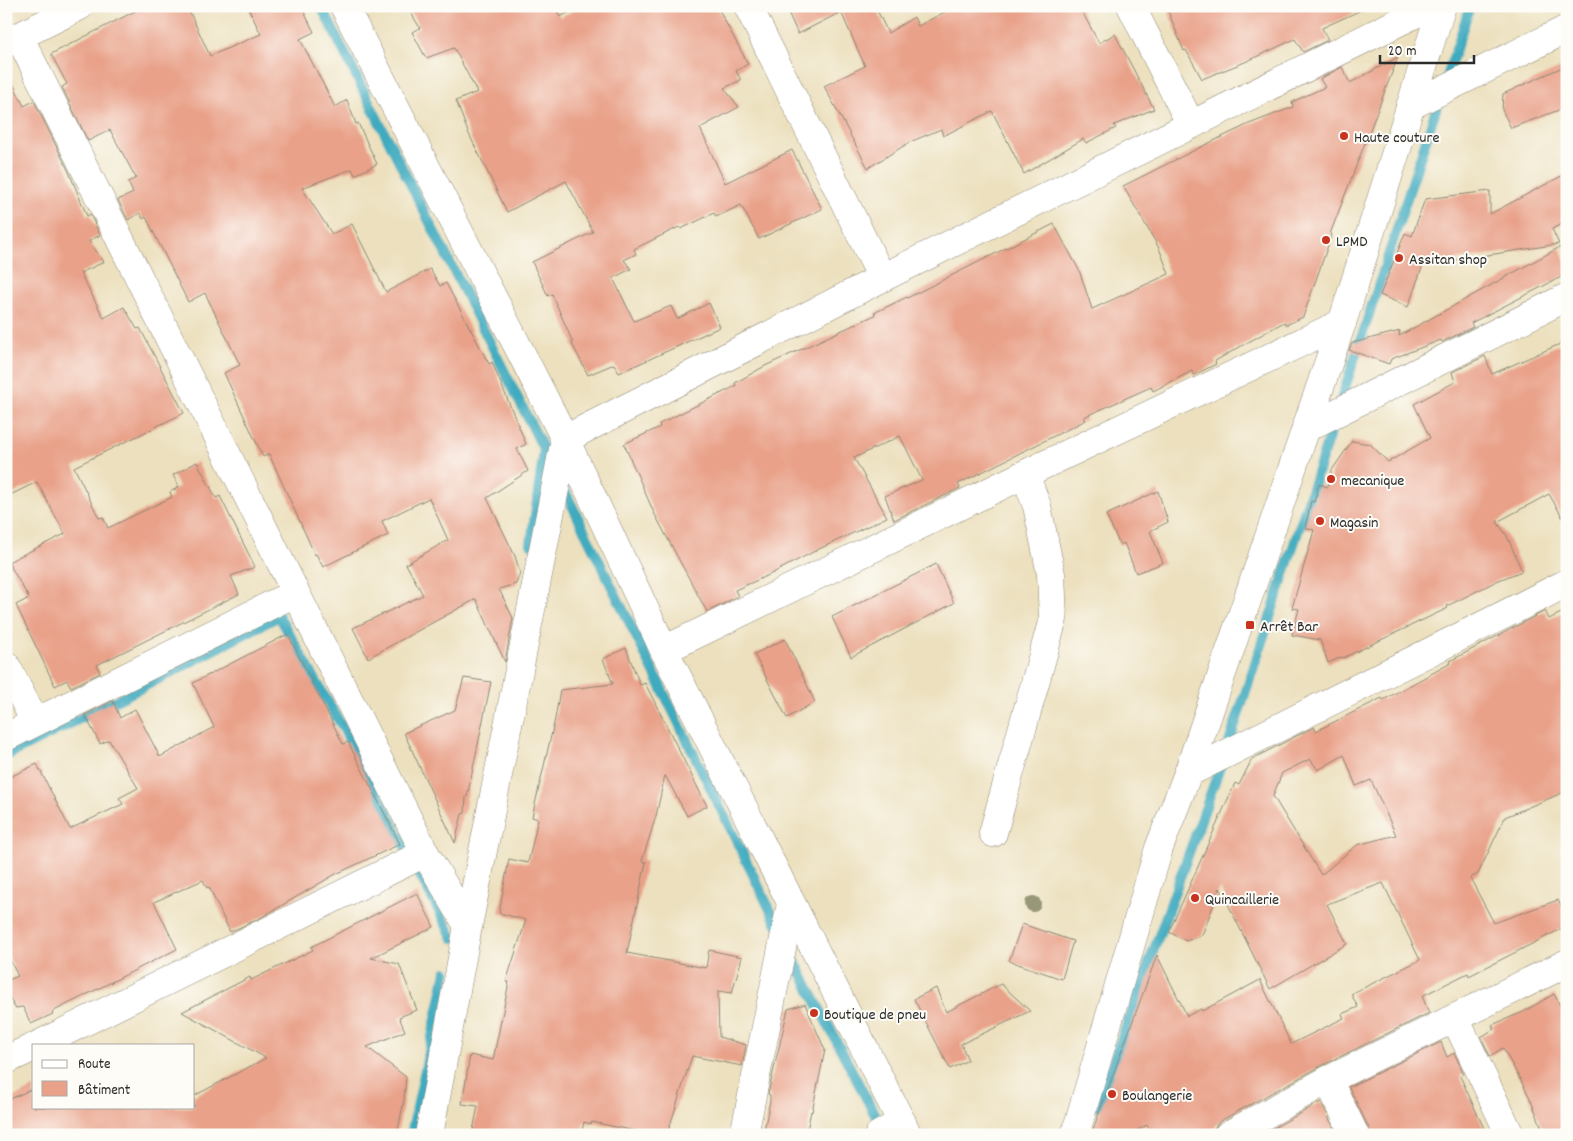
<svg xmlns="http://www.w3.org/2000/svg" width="1573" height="1141" font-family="Dekko,sans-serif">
  <rect width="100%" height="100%" fill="#fdfcf7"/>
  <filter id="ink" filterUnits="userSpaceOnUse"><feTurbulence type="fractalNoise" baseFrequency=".02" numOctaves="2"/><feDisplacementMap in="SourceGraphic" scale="10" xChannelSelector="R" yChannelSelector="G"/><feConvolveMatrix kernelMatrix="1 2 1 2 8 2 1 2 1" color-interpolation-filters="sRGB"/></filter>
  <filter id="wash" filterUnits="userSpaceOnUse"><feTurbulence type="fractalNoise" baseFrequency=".0096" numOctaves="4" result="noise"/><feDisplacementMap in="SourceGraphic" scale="20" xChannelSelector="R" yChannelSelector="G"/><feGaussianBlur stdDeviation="1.12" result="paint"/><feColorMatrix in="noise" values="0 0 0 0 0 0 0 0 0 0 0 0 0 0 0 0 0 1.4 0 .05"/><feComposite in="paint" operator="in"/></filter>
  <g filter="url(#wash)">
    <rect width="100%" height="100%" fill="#ece0be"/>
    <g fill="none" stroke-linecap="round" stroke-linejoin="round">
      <g stroke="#40abbf" stroke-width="10">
        <polyline points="321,6 553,468"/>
        <polyline points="1445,83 1470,6"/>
        <polyline points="562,485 780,930"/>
        <polyline points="531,544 544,450"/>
        <polyline points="1227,749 1440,97"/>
        <polyline points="6,756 149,684 279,616 344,730 453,938"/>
        <polyline points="788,948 877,1119"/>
        <polyline points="1097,1106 1222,762"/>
        <polyline points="411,1135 446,972"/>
      </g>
    </g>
    <g id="blocks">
      <g fill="#e9a189" fill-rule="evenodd">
        <polygon points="145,6 187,6 210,56 261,34 247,6 301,6 314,32 300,39 335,107 347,100 356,124 358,123 377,164 355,175 352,169 302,188 332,234 352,224 386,292 430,269 440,286 446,283 489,364 492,362 526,444 517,449 528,471 487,498 515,556 520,573 516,584 499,589 513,618 505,662 476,599 368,658 353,628 423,595 406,564 448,540 429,498 382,521 388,535 323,567 316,554 315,555 269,454 263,457 224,373 240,365 205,293 188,302 146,217 143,219 140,213 128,220 118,200 133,193 128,182 136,178 110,130 88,141 62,87 67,84 51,54"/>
        <polygon points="407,6 554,6 560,17 582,6 717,6 748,64 736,71 741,80 724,88 739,107 700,128 725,183 792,150 822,209 759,239 741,205 716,217 714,213 681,229 679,227 634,249 636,254 624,260 631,269 613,278 634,321 671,306 677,319 709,303 720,327 619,373 614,364 588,375 572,344 573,343 552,294 548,296 532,262 593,232 566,181 507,212 468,132 456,101 477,92 454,48 426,58 412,32 420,28"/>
        <polygon points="785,6 875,6 888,33 914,17 918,26 956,6 1079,6 1099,43 1115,34 1154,109 1114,125 1116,128 1086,143 1083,139 1024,174 992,111 943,136 941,129 910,142 868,168 824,86 865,66 841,12 798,34"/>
        <polygon points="1166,6 1370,6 1322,28 1328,40 1303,52 1295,39 1245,62 1202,79 1186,50 1184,51"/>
        <polygon points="1398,57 1330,234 1332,234 1303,317 1286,325 1284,322 1215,361 1216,364 1194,375 1192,371 1153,391 1151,387 1084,417 1086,420 958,484 960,488 894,520 885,496 922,480 900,436 854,458 887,517 815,551 771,574 735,590 738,596 707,612 654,513 624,444 660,427 659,424 736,386 735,383 765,366 875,315 874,313 907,297 907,298 1054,224 1079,270 1092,309 1169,274 1159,248 1123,186 1207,144 1249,124 1293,107 1292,102 1325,87 1320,79 1342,67 1350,83"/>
        <polygon points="1567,65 1567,107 1511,128 1502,110 1503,94"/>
        <polygon points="6,70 24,106 34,101 69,172 87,216 90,214 100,235 89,241 104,262 80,273 104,318 124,307 137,329 140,328 184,413 74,467 99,518 103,517 108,528 172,497 170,492 179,487 173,475 197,462 216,498 220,496 255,567 231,576 239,594 97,665 100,673 71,687 67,680 55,686 16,605 29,598 8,562 65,534 37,482 6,497"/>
        <polygon points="1567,173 1567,221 1552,229 1559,244 1423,265 1408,307 1380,295 1405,233 1412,236 1425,199 1490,191 1490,214"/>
        <polygon points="1560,247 1567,267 1567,274 1471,323 1473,327 1442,342 1441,340 1391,359 1389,364 1349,350 1352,343 1400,331 1399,336"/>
        <polygon points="1567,341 1567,525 1549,494 1497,522 1507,536 1522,571 1499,580 1447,606 1448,608 1343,658 1342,657 1328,663 1320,640 1292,635 1299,609 1292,608 1314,530 1305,528 1311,501 1314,502 1319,484 1328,487 1332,470 1352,441 1370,444 1388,462 1430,438 1414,404 1455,382 1452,372 1485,356 1492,374"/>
        <polygon points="1158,491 1168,522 1150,531 1163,563 1136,573 1124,543 1120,545 1106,515"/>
        <polygon points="936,564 954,603 851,657 832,617"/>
        <path d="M1567 610V791L1505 817 1478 874 1470 878 1494 923 1558 900 1567 918V926L1469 976 1468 973 1422 996 1429 1013 1321 1066 1220 1121 1215 1127 1212 1135H1153L1147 1125 1128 1135H1091L1157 955 1187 1016 1201 1009 1202 1011 1260 980 1291 1044 1344 1018 1342 1014 1358 1007 1351 994 1420 960 1383 883 1327 904 1347 944 1270 989 1220 888 1202 935 1186 941 1169 932 1235 783 1239 785 1252 759 1314 727 1316 731 1382 698 1383 700 1451 663 1450 661 1545 611 1549 619ZM1344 755 1356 786 1371 780 1396 835 1357 845 1321 875 1273 796 1282 773 1310 759 1318 770Z"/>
        <polygon points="288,634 343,744 348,742 400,844 334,875 262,917 230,932 209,887 207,888 203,880 154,902 177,949 52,1012 53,1014 31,1024 23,1007 15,1008 6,992 6,981 18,976 6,952 6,779 37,764 70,829 123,804 119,798 138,788 109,740 100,744 85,715 113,701 120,718 135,709 160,757 214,727 193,683"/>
        <polygon points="785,639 815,702 787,718 754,654"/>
        <polygon points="626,648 640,685 645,683 707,806 687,816 665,775 656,816 642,861 646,862 627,953 706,968 709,950 742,957 732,993 718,991 719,1037 746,1045 742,1066 692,1056 667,1135 654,1135 592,1122 591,1124 584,1122 581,1135 472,1135 478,1106 462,1104 470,1055 493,1060 509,982 506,982 526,920 499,913 509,859 528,863 538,819 532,817 555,719 560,690 613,684 603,659"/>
        <polygon points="464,678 491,682 467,797 466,797 465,813 462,814 455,843 404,733 455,710"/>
        <polygon points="417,893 434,927 371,958 399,964 417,1010 399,1017 405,1031 367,1047 406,1077 404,1100 397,1135 6,1135 6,1101 34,1088 34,1107 194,1107 194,1096 266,1058 182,1012 250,977 251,980 313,950 311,947"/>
        <polygon points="1022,924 1073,941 1062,979 1009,961"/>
        <polygon points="1001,984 1030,1011 961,1044 968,1060 950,1069 914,999 936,988 946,1012"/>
        <polygon points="1554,994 1567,1018 1567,1135 1545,1135 1529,1096 1503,1048 1490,1056 1481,1037 1494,1029 1492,1025 1523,1012"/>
        <polygon points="805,1004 825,1050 812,1112 811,1111 806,1135 763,1135 770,1101 770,1095 768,1094 788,1009"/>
        <polygon points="1441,1042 1447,1057 1454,1053 1464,1074 1460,1076 1487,1135 1370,1135 1369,1128 1349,1087"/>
        <polygon points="1321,1102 1337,1135 1261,1135"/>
      </g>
    </g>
  </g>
  <g filter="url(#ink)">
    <use href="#blocks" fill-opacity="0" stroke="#8c8674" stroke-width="1"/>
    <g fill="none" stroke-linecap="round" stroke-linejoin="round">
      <defs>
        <g id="minor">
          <polyline points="344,6 565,439 664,650 908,1135"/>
          <polyline points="748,6 882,278"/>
          <polyline points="1131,6 1191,125"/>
          <polyline points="19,36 425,853 468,926"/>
          <polyline points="6,43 80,6"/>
          <polyline points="1410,106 1567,29"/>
          <polyline points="1306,428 1567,297"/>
          <polyline points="664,650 1025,474 1342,323"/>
          <polyline points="6,665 35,722"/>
          <polyline points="6,737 295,593"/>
          <polyline points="1188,773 1567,583"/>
          <polyline points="993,833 1053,619 1051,574 1037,506 1025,474"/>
          <polyline points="1455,1018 1510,1135"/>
          <polyline points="38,1045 425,853"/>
          <polyline points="6,1060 34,1047"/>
          <polyline points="1328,1080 1355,1135"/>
          <polyline points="429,1135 468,926 565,439 882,278 1431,6"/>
          <polyline points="744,1135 791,904"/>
          <polyline points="879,1135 902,1122"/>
          <polyline points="1075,1135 1159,848 1188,773 1342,323 1442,6"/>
          <polyline points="1228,1135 1328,1080 1567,963"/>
        </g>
      </defs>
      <use href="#minor" stroke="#8c8674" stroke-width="29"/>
      <use href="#minor" stroke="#fff" stroke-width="28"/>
    </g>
    <circle fill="#989778" cx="1033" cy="904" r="8"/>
  </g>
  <g fill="#c8321e" stroke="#fdfcf7" stroke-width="2">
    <circle cx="1344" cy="136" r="5"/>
    <circle cx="1326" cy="240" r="5"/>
    <circle cx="1399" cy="258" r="5"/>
    <circle cx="1331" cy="479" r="5"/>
    <circle cx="1320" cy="521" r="5"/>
    <rect x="1245" y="620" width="10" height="10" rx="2.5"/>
    <circle cx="1195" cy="898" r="5"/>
    <circle cx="814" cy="1013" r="5"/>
    <circle cx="1112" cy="1094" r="5"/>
  </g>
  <g text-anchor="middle" stroke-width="4" stroke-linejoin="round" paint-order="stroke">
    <g font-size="16" fill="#2b2b2b" stroke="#fdfcf7" text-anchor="start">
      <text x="1354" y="142">Haute couture</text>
      <text x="1336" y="246">LPMD</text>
      <text x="1409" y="264">Assitan shop</text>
      <text x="1341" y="485">mecanique</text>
      <text x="1330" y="527">Magasin</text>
      <text x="1260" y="631">Arrêt Bar</text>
      <text x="1205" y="904">Quincaillerie</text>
      <text x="824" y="1019">Boutique de pneu</text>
      <text x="1122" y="1100">Boulangerie</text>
    </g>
  </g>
  <rect width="1573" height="1141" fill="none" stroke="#fdfcf7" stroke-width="25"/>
  <rect x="32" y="1044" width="162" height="65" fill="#fdfcf7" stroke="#a9a8a5"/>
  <rect x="42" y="1060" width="25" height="8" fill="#ffffff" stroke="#a9a8a5"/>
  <text x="78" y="1068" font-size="15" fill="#2b2b2b">Route</text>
  <rect x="42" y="1081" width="25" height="15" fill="#e9a189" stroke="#a9a8a5"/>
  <text x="78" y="1094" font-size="15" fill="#2b2b2b">Bâtiment</text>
  <path d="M1380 55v8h94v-8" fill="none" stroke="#2b2b2b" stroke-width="2.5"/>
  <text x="1388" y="55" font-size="15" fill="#2b2b2b" stroke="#fdfcf7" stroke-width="4" paint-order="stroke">20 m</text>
</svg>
